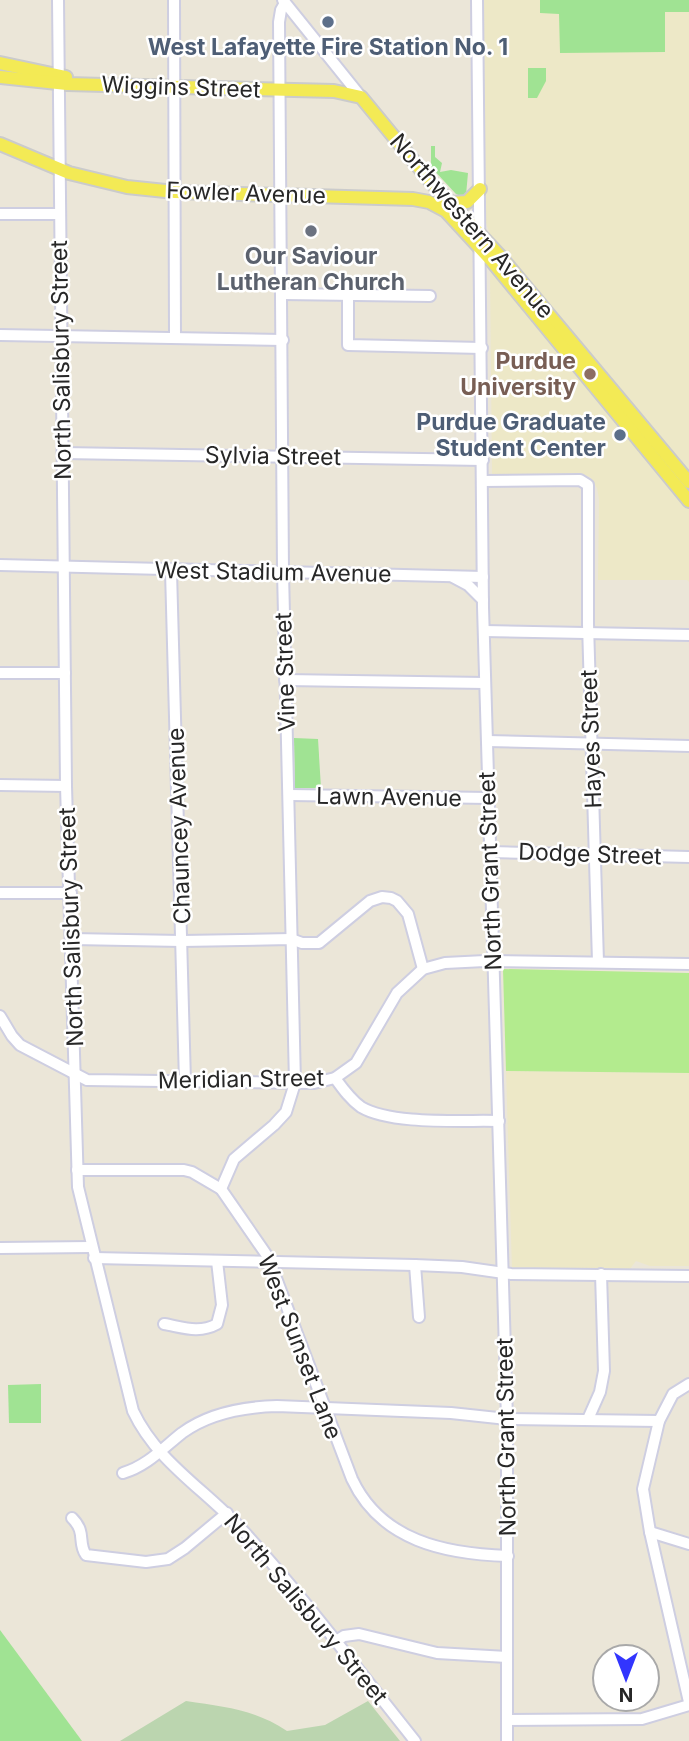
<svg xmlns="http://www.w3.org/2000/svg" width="689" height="1741" font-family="Inter,sans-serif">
  <rect width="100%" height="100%" fill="#ebe6d8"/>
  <g fill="#ede8c7">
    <polygon points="482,0 689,0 689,582 687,580 598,580 599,499 597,488 590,477 584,475 492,474 490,273 494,271 492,240 486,223"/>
    <polygon points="506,1071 689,1073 689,1266 650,1266 636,1261 629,1270 512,1270"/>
  </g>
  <g fill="#a0e393">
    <polygon points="540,0 689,0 689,12 665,12 665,52 560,53 559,14 540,13"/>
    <polygon points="528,68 546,68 546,81 537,98 528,98"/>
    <polygon points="431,146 435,146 435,157 442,163 440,172 451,170 468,173 466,195 461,196 456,194 431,167"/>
    <polygon points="294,738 318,739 321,788 295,788"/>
    <polygon points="41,1384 41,1423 9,1423 8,1385"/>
    <polygon points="0,1630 82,1741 0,1741"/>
  </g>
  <path fill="#bbd5af" d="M186 1701C225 1707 254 1709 287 1731L325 1725 368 1701 400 1741H120Z"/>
  <polygon fill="#b3eb8e" points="503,969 689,973 689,1073 506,1071"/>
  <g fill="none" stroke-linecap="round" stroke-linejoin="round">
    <defs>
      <g id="minor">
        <path d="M58 0 66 786 78 1187 133 1411C158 1464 208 1491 245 1533 305 1599 359 1671 415 1741"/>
        <polyline points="174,0 175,338"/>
        <polyline points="283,0 361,97"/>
        <polyline points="477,0 483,607 507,1419 507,1741"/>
        <polyline points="0,214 60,214"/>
        <polyline points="282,294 430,296"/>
        <polyline points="348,295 348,345 482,348"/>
        <polyline points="0,335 283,340"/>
        <polyline points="63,453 483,460"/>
        <polyline points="483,481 580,480 588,485 588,624 598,962"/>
        <polyline points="0,565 483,577"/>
        <polyline points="171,571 185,1082"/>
        <polyline points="453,577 468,585 483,600"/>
        <polyline points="484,631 689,635"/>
        <polyline points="0,673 65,673"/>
        <polyline points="285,680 485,683"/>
        <polyline points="487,741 689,746"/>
        <polyline points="0,785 66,786"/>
        <polyline points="290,795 489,798"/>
        <polyline points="490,852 689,857"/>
        <polyline points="0,893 71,893"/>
        <polyline points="72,939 182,941 291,939 302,943 319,943 370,901 382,897 391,898 397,901 408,914 423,969"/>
        <polyline points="0,1016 12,1036 20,1045 87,1080 314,1083 335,1078 356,1063 397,993 423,969 445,963 485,961 689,964"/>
        <path d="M335 1078C343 1089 350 1099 361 1107 391 1125 462 1120 499 1121"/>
        <path d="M77 1170H184L192 1172 221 1189 268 1257 352 1479C381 1541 445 1554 508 1556"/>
        <polyline points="221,1189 234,1159 274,1125 286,1112 295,1083 283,572 279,22 281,10 285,3"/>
        <polyline points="0,1248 91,1247"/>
        <polyline points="94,1258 415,1265 462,1267 511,1274 689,1276"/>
        <polyline points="415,1265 419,1317"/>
        <path d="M164 1324C182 1327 199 1334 217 1324L222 1305 217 1261"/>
        <polyline points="689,1384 673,1394 659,1421 643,1489 650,1532 689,1702"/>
        <polyline points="588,1419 600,1392 604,1371 601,1274"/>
        <path d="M123 1473C147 1466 163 1448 182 1433 209 1413 244 1407 277 1406L451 1413 507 1419 659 1421"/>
        <path d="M72 1518C87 1533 77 1542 86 1555L146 1562 168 1559 185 1548 227 1513"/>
        <polyline points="650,1532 689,1544"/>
        <polyline points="336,1641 344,1636 359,1634 437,1653 507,1657"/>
        <polyline points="508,1720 642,1719 689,1705"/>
      </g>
      <g id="major">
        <polyline points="0,63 66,77"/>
        <polyline points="0,77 67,84 334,91 361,97 431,182 499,255 689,482"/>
        <polyline points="0,144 69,173 127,187 175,192 413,199 429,202 446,211 491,260 689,501"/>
        <polyline points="451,203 467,202 480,189"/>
      </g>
    </defs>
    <use href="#minor" stroke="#cecee1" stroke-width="14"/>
    <use href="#major" stroke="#cbcbcb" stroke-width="16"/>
    <use href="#minor" stroke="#fff" stroke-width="10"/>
    <use href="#major" stroke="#f3ea55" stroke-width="12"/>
  </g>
  <g fill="#5c6f8a" stroke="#fff" stroke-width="2.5">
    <circle cx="328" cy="22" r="7"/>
    <circle cx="620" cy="435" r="7"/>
  </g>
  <circle fill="#6b7280" stroke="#fff" stroke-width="2.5" cx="311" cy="231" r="7"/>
  <circle fill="#8d6e63" stroke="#fff" stroke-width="2.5" cx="590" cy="374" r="7"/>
  <g text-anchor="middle" stroke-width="5" stroke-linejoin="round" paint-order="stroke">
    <g font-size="23" font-weight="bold" fill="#4e5e75" stroke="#fff">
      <text x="328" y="55">West Lafayette Fire Station No. 1</text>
      <text x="606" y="430" text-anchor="end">Purdue Graduate<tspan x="606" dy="26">Student Center</tspan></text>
    </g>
    <g font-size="23" fill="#272727" stroke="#fff">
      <text transform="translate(181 87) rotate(2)" y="8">Wiggins Street</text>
      <text transform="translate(246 193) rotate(2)" y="8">Fowler Avenue</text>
      <text transform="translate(472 226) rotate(49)" y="8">Northwestern Avenue</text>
      <text transform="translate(61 360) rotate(-91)" y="8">North Salisbury Street</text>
      <text transform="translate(273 456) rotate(1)" y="8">Sylvia Street</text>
      <text transform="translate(273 572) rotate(1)" y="8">West Stadium Avenue</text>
      <text transform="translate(285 672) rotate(-92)" y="8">Vine Street</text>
      <text transform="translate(591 739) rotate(-92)" y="8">Hayes Street</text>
      <text transform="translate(389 797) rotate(1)" y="8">Lawn Avenue</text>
      <text transform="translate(179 826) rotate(-92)" y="8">Chauncey Avenue</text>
      <text transform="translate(590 854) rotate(2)" y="8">Dodge Street</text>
      <text transform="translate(490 871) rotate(-92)" y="8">North Grant Street</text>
      <text transform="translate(71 927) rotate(-92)" y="8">North Salisbury Street</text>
      <text transform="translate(241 1079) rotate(-1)" y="8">Meridian Street</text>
      <text transform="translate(300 1347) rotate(69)" y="8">West Sunset Lane</text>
      <text transform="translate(506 1437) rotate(-91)" y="8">North Grant Street</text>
      <text transform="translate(306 1609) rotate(50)" y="8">North Salisbury Street</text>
    </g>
    <g font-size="23" font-weight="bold" fill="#5b616d" stroke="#fff">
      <text x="311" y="264">Our Saviour<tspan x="311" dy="26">Lutheran Church</tspan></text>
    </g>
    <g font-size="23" font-weight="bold" fill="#785e54" stroke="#fff" text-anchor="end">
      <text x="576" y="369">Purdue<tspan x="576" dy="26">University</tspan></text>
    </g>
  </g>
  <g transform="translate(626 1678) rotate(180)"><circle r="33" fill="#ffffff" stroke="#a9a9a9" stroke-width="2"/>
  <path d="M0-5L12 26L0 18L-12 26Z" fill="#3235fe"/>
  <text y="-10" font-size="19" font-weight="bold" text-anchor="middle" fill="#272727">N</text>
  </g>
</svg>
